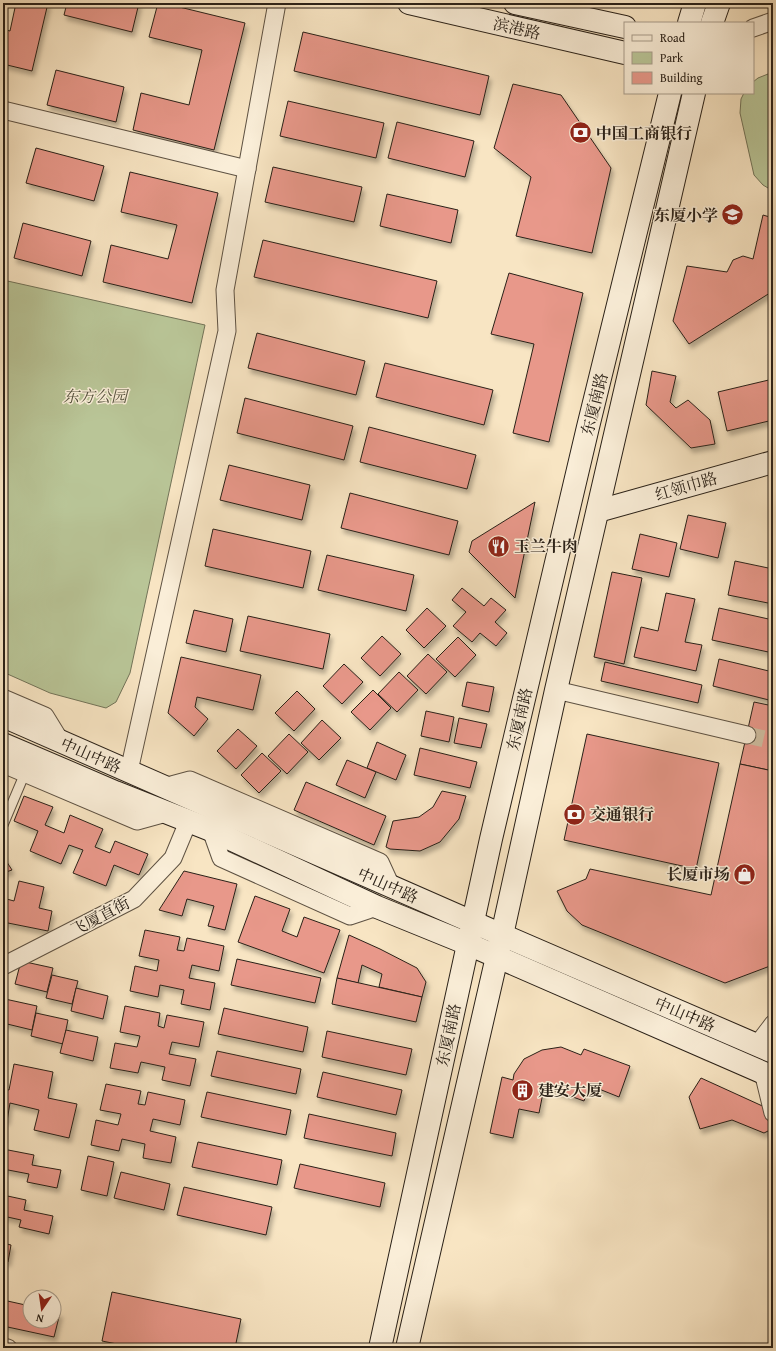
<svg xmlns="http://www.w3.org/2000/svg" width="776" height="1351" font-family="'Gentium Book Plus','Noto Serif SC',serif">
  <defs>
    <filter id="shadow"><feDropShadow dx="2.5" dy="4.5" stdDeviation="2" flood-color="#0004"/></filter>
  </defs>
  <rect width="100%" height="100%" fill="#f8e5c3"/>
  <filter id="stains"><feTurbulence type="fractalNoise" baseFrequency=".005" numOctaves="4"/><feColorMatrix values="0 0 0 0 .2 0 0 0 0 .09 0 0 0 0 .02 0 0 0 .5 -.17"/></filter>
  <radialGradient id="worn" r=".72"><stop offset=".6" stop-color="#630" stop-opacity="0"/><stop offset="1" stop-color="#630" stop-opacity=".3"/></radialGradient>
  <g fill="#b9c597" stroke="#727358">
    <polygon points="768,74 773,74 773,191 763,185 754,175 740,113 741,99 744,93 753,93 753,82 758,78"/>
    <polygon points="3,280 205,325 130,673 116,702 106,708 50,693 3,672"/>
  </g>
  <g fill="#e8988a" stroke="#2a2118" filter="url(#shadow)">
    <polygon points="16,3 48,3 32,71 3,64 3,29 10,31"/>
    <polygon points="67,3 139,3 132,32 64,15"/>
    <polygon points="158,3 163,3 245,23 214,150 133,130 141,93 189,105 202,50 149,37"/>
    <polygon points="303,32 489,76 480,115 294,71"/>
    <polygon points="56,70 124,87 116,122 47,105"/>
    <polygon points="513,84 561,95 611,168 592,253 516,236 531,177 494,148"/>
    <polygon points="288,101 384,123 376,158 280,136"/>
    <polygon points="397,122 474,141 465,177 388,158"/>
    <polygon points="36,148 104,166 94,201 26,183"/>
    <polygon points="273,167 362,187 354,222 265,202"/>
    <polygon points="130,172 218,193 192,303 103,282 111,245 168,259 177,225 121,212"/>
    <polygon points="387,194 458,210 451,243 380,226"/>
    <polygon points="763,215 773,218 773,291 689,344 673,321 687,266 727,272 733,260 743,256 753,259"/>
    <polygon points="23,223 91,241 82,276 14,258"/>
    <polygon points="263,240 437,281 428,318 254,277"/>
    <polygon points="509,273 583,293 549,442 513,433 534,344 491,334"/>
    <polygon points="257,333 365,361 356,395 248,368"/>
    <polygon points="385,363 493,390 484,425 376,397"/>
    <polygon points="652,371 676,376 670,402 676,408 688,400 710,420 715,444 691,448 646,405"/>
    <polygon points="773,379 773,420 727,431 718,392"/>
    <polygon points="245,398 353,426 344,460 237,433"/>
    <polygon points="369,427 476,455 467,489 360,462"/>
    <polygon points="229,465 310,485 302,520 220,500"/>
    <polygon points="350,493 458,521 449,555 341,528"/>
    <polygon points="535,502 515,598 469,552 472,541"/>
    <polygon points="688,515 726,523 718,558 680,549"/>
    <polygon points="213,529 311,551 303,588 205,566"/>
    <polygon points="640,534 677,543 669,577 632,569"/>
    <polygon points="327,555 414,575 406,611 318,590"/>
    <polygon points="735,561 773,569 773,604 728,595"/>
    <polygon points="612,572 642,578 624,664 594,657"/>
    <polygon points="462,588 484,606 491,598 506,610 495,622 507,633 496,646 480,633 472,642 453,626 466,612 452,600"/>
    <polygon points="666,593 695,599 685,642 702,645 696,671 634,657 641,627 658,631"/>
    <polygon points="427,608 446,626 424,648 406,630"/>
    <polygon points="719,608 773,620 773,653 712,640"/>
    <polygon points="194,610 233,619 226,652 186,643"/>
    <polygon points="248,616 330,634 323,669 240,651"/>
    <polygon points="382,636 401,654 380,676 361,658"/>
    <polygon points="458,637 476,655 455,677 436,659"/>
    <polygon points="428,654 447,672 426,694 407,676"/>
    <polygon points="181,657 261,675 253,710 197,697 195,707 208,719 194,736 168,713"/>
    <polygon points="719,659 773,672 773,701 713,686"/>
    <polygon points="605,662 702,685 698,703 601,681"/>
    <polygon points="344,664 363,682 342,704 323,686"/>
    <polygon points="399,672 418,690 397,712 378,694"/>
    <polygon points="467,682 494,687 489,712 462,706"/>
    <polygon points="373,690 391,708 370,730 351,712"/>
    <polygon points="297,691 315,709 294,731 275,713"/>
    <polygon points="754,702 773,706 773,771 740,764"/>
    <polygon points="426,711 454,717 449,742 421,736"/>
    <polygon points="459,718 487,724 481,748 454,743"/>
    <polygon points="322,720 341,738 319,760 301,743"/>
    <polygon points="238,729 257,746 236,769 217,751"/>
    <polygon points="289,734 308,752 287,774 268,756"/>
    <polygon points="587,734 719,763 696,869 564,840"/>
    <polygon points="377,742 406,755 396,780 367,768"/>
    <polygon points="420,748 477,762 470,788 414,775"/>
    <polygon points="262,753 281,771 259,793 241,775"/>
    <polygon points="347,760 376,772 365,798 336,785"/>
    <polygon points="740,764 773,771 773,958 770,966 725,983 582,925 567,911 557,891 586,879 590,869 711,895"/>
    <polygon points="306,782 386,816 374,845 294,810"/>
    <polygon points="442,791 466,796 459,819 440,842 420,851 390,849 386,847 393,821 419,817 433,807"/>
    <polygon points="24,796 53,807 45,825 64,833 70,815 103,829 95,847 110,853 115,841 148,854 139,875 114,865 106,886 73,873 83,850 69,845 61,864 30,851 38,831 14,821"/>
    <polygon points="3,856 12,870 3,873"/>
    <polygon points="184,871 237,884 225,930 208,926 214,906 187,899 182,916 159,910"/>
    <polygon points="19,881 44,887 39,908 52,911 48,931 3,922 3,898 14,901"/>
    <polygon points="255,896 290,909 282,931 297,937 304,917 340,930 324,973 238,942"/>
    <polygon points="145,930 180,937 177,950 184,951 187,938 224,946 219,971 192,965 189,978 215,983 210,1010 181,1004 184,990 160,985 158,997 130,991 135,966 157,971 159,960 139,956"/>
    <polygon points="349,935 380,949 417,968 426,982 422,997 379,987 382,974 362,965 358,983 337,978"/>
    <polygon points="237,959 321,978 315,1003 231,985"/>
    <polygon points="21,961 53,968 47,992 15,984"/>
    <polygon points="52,975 78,981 72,1004 46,998"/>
    <polygon points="337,978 422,997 416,1022 332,1004"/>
    <polygon points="76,988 108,996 103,1019 71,1011"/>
    <polygon points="5,999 37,1006 32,1030 3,1023 3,1008"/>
    <polygon points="125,1006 160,1013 158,1026 164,1028 167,1015 204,1022 199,1047 172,1042 169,1054 196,1059 190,1086 162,1080 165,1067 141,1062 138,1073 110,1068 115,1043 137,1047 140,1036 120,1032"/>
    <polygon points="224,1008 308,1027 303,1052 218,1034"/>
    <polygon points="36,1013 68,1020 63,1044 31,1036"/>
    <polygon points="66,1030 98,1037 93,1061 60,1053"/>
    <polygon points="327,1031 412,1049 406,1075 322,1057"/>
    <polygon points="561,1047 581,1055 584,1049 630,1066 619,1097 589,1085 584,1101 548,1088 543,1093 539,1113 519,1109 513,1138 490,1133 502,1077 513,1080 514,1074 524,1059 542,1050"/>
    <polygon points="217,1051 301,1069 296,1094 211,1076"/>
    <polygon points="14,1064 53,1072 48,1098 77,1104 69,1138 34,1130 39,1110 10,1103 7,1121 3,1120 3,1089 9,1090"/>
    <polygon points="323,1072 402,1090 396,1115 317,1097"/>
    <polygon points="701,1078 769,1109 770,1130 764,1133 732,1120 700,1129 689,1097"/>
    <polygon points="106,1084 141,1091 138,1104 145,1105 148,1092 185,1100 180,1125 153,1119 150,1131 176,1137 171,1163 143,1158 145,1144 122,1139 119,1151 91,1145 96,1120 118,1125 121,1114 100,1110"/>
    <polygon points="207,1092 291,1110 286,1135 201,1117"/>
    <polygon points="309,1114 396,1133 392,1156 304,1138"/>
    <polygon points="198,1142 282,1160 277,1185 192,1167"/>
    <polygon points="3,1149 34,1155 32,1165 61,1170 57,1188 27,1182 29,1174 3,1169"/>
    <polygon points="88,1156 114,1162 107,1196 81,1190"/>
    <polygon points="300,1164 385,1183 380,1207 294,1188"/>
    <polygon points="121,1172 170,1184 164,1210 114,1198"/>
    <polygon points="184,1187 272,1207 266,1235 177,1215"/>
    <polygon points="3,1195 26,1200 24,1210 53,1216 49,1234 19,1227 21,1220 3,1216"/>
    <polygon points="3,1243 11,1245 8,1262 3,1261"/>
    <polygon points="112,1292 241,1319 235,1348 137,1348 102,1341"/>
    <polygon points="3,1300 30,1306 30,1321 54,1321 54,1312 60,1313 54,1337 3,1326"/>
  </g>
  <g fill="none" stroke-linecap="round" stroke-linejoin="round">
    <polyline stroke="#cfbea1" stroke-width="17" stroke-dasharray="17 8" stroke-linecap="butt" points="747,735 773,741"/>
    <defs>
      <polyline id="lane" points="3,825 25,773"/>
      <g id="street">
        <polyline points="753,28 773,21"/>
        <polyline points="3,110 247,169"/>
        <polyline points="556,690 747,735"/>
        <polyline points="3,698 45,716 61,742"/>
        <polyline points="3,764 137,821 166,813"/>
        <polyline points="129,771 227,331 225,290 277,3"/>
        <polyline points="164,787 190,780 380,862 391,886"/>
        <polyline points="211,830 221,858 350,916 377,907"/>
        <polyline points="3,966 134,899 173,858 188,822"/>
        <polyline points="757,1045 773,1024"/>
        <polyline points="763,1072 773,1113"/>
        <polyline points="3,1347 8,1348"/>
      </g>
      <g id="secondary">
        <polyline points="409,3 625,53"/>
        <polyline points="515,3 625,27"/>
        <polyline points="689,23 695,3"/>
        <polyline points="712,23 719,3"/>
        <polyline points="598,511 773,462"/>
        <polyline points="3,716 502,935 773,1052"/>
        <polyline points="3,744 115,792 211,830 377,907 468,944 773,1077"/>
        <polyline points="380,1348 491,839 588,427 670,93"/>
        <polyline points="407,1348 502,935 556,690 694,93"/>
      </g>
    </defs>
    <use href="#lane" stroke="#5e5243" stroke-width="11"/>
    <use href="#street" stroke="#5e5243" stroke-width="19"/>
    <use href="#secondary" stroke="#2a2118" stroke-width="24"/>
    <use href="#lane" stroke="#faeed8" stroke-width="9"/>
    <use href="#street" stroke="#faeed8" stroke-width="17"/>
    <use href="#secondary" stroke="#faeed8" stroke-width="22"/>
  </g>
  <defs>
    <symbol id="bank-disc" viewBox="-11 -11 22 22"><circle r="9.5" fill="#8f2418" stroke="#faeed8"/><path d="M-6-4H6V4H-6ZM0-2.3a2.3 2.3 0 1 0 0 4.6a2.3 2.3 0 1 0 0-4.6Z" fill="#fff"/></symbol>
    <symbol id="school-disc" viewBox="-11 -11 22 22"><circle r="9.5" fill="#8f2418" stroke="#faeed8"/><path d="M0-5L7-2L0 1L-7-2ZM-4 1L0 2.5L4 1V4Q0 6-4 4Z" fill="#fff"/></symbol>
    <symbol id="restaurant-disc" viewBox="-11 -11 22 22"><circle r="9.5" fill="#8f2418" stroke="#faeed8"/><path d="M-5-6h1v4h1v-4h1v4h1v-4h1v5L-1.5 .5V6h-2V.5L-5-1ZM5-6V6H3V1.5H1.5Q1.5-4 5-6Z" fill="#fff"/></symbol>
    <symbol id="shop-disc" viewBox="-11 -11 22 22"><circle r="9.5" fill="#8f2418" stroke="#faeed8"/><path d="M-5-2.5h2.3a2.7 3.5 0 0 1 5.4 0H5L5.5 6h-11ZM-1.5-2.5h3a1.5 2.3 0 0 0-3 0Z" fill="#fff"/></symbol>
    <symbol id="building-disc" viewBox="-11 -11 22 22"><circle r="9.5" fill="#8f2418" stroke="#faeed8"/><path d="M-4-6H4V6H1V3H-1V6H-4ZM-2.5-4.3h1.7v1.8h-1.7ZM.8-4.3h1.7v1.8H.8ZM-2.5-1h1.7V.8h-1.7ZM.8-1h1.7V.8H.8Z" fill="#fff"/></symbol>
  </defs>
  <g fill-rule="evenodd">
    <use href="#bank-disc" x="568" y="120" width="25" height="25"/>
    <use href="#school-disc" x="720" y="202" width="25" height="25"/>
    <use href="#restaurant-disc" x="486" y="534" width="25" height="25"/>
    <use href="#bank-disc" x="562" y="802" width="25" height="25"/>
    <use href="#shop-disc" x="732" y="862" width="25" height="25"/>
    <use href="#building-disc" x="510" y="1078" width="25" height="25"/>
  </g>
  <g text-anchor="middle" stroke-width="3" stroke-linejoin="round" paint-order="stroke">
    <g font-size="16" fill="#2a2118" stroke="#faeed8">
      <text transform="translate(517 28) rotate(13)" y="6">滨港路</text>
      <text transform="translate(594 404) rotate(-76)" y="6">东厦南路</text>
      <text transform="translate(686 486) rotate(-16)" y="6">红领巾路</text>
      <text transform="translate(519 719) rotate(-77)" y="6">东厦南路</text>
      <text transform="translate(91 755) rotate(24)" y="6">中山中路</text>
      <text transform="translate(388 885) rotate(24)" y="6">中山中路</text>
      <text transform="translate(100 916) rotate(-28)" y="6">飞厦直街</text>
      <text transform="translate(685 1014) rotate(23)" y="6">中山中路</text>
      <text transform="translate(448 1035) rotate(-78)" y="6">东厦南路</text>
    </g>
    <g font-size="16" font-weight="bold" fill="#2a2118" stroke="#faeed8" text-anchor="start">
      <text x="596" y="139">中国工商银行</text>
      <text x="718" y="221" text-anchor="end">东厦小学</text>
      <text x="514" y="552">玉兰牛肉</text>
      <text x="590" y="820">交通银行</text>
      <text x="730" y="880" text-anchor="end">长厦市场</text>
      <text x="538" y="1096">建安大厦</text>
    </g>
    <g font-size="16" font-style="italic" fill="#55523e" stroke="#faeed8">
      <text x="95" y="402">东方公园</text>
    </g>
  </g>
  <rect width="776" height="1351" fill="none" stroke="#f8e5c3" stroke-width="16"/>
  <rect x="4" y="4" width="768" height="1343" fill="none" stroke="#2a2118" stroke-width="2"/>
  <rect x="8" y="8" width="760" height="1335" fill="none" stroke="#2a2118"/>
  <rect x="624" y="22" width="130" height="72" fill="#faeed8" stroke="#a79c8b"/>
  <rect x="632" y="35" width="20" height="6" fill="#faeed8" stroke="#a79c8b"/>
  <text x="660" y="42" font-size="12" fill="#2a2118">Road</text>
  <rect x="632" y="52" width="20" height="12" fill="#b9c597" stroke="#a79c8b"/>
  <text x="660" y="62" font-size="12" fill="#2a2118">Park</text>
  <rect x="632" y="72" width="20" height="12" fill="#e8988a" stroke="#a79c8b"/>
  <text x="660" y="82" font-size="12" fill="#2a2118">Building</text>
  <g transform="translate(42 1309) rotate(193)"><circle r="19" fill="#faeed8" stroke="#a79c8b"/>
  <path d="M0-3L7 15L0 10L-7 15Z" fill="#8f2418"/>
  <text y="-6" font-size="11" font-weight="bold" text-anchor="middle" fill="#2a2118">N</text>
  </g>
  <rect width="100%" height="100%" filter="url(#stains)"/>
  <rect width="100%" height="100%" fill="url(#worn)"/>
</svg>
